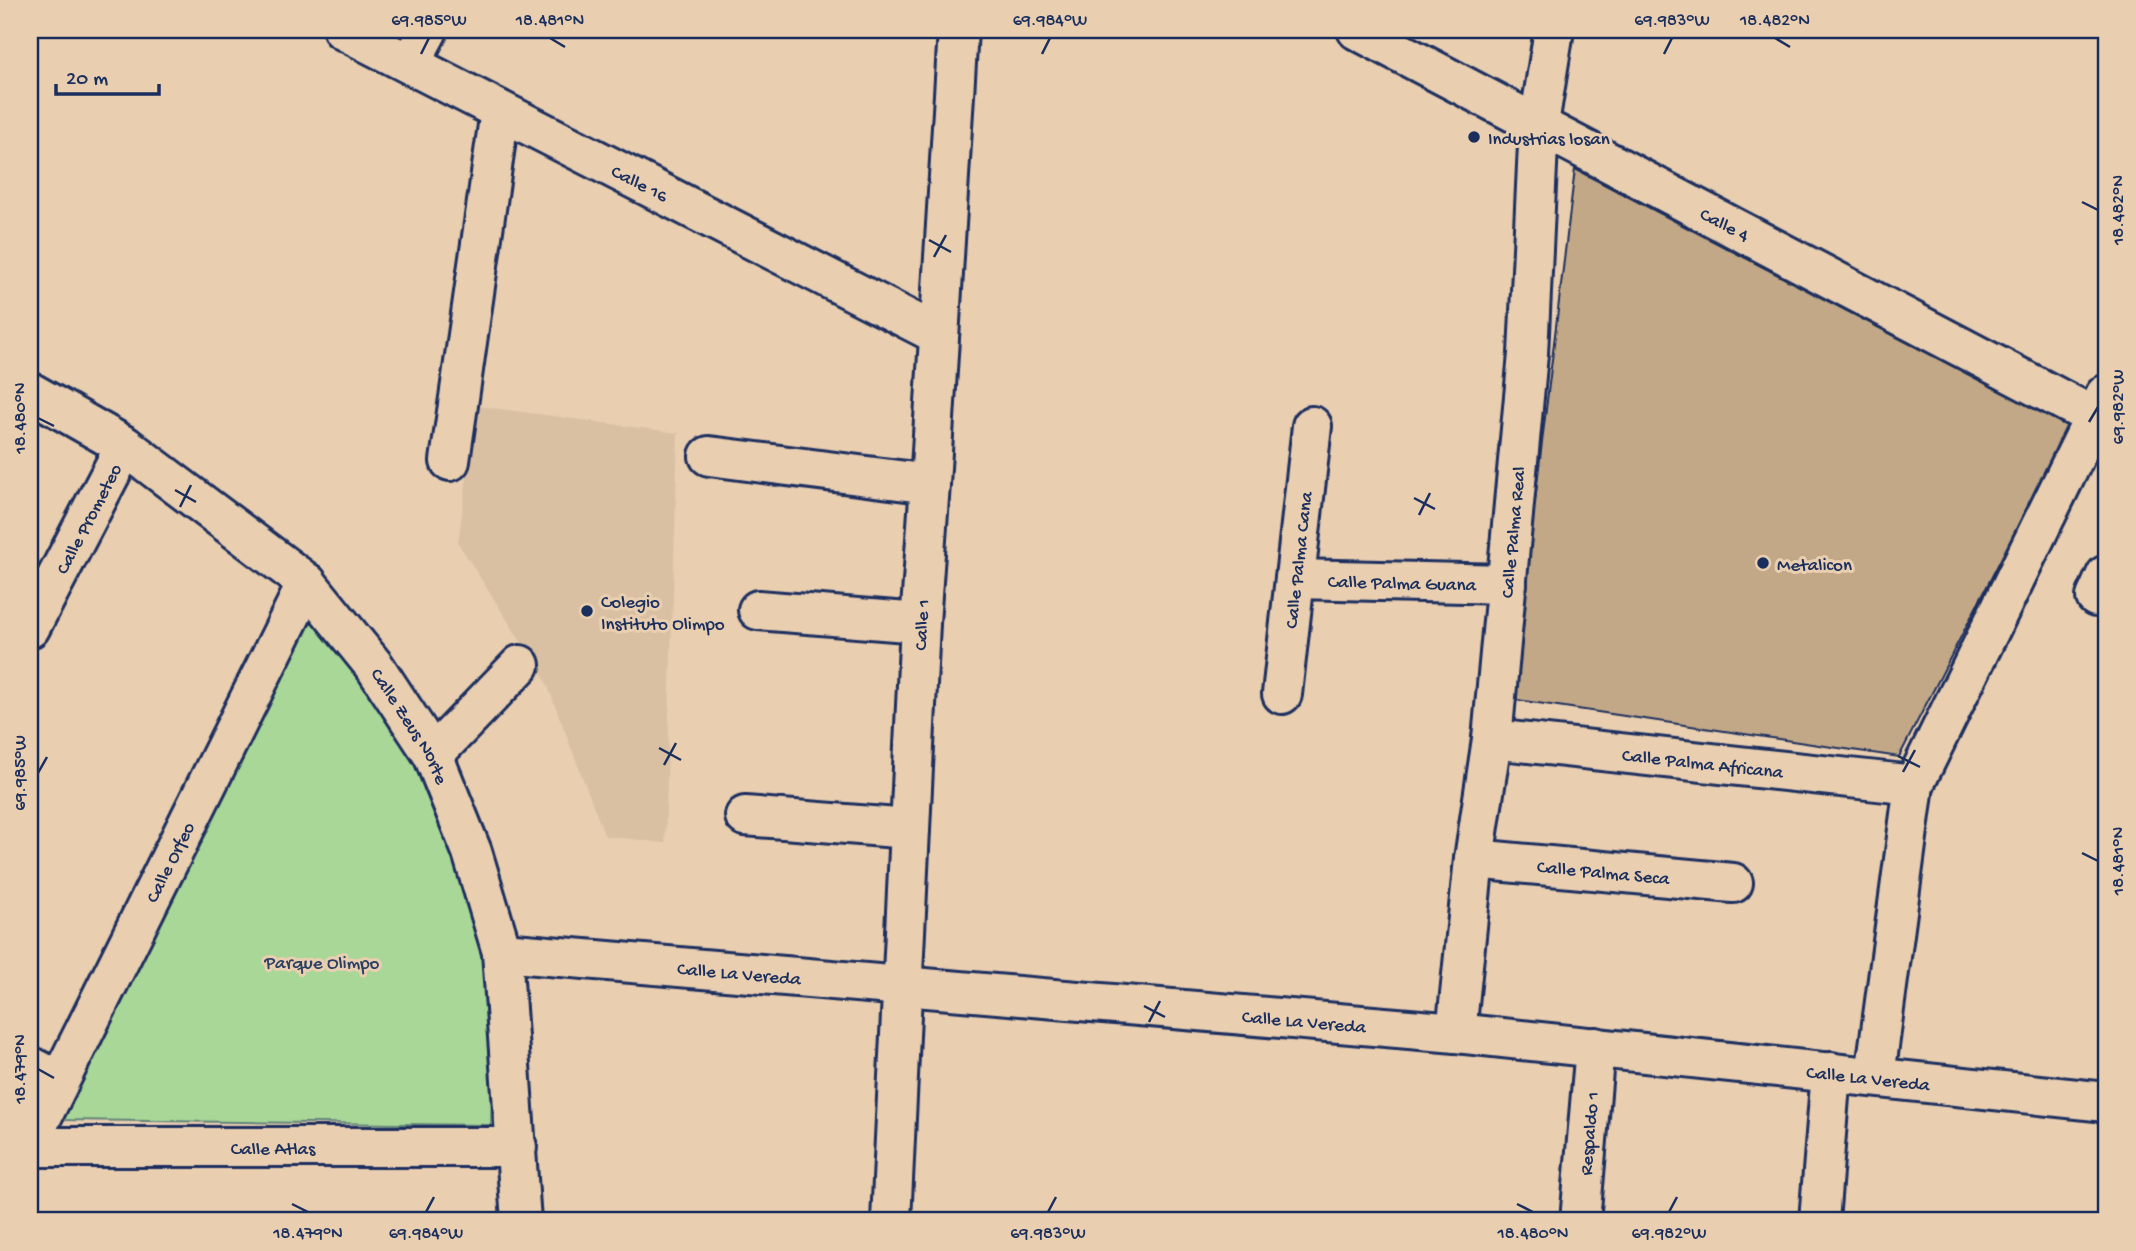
<svg xmlns="http://www.w3.org/2000/svg" width="2136" height="1251" font-family="'Gochi Hand',sans-serif">
  <rect width="100%" height="100%" fill="#e9ceb0"/>
  <filter id="ink" filterUnits="userSpaceOnUse"><feTurbulence type="fractalNoise" baseFrequency=".0143" numOctaves="2"/><feDisplacementMap in="SourceGraphic" scale="14" xChannelSelector="R" yChannelSelector="G"/><feConvolveMatrix kernelMatrix="1 2 1 2 8 2 1 2 1" color-interpolation-filters="sRGB"/></filter>
  <g filter="url(#ink)">
    <polygon fill="#d9c0a2" points="477,406 678,433 665,843 605,836 545,679 458,543"/>
    <polygon fill="#a8d797" stroke="#62837a" stroke-width="2" points="314,614 416,741 496,965 491,1125 60,1120"/>
    <polygon fill="#c2a886" stroke="#1b2f5e" stroke-width="2" points="1575,169 2069,427 1899,757 1511,699"/>
    <g fill="none" stroke-linecap="round" stroke-linejoin="round">
      <defs>
        <g id="minor">
          <path id="s1" d="M343 30 939 335"/>
          <path id="s2" d="M1357 30 2106 423"/>
          <polyline points="410,64 428,30"/>
          <path id="s3" d="M30 392 125 446 307 583 375 667 433 755 472 852 502 952 521 1221"/>
          <polyline points="709,456 930,484"/>
          <polyline points="450,461 500,111"/>
          <path id="s4" d="M1295 579 1507 584"/>
          <polyline points="2096,597 2106,575"/>
          <polyline points="758,610 920,623"/>
          <path id="s5" d="M30 628 125 446"/>
          <path id="s6" d="M1282 694 1312 426"/>
          <path id="s7" d="M1492 739 1914 785"/>
          <polyline points="433,755 520,665"/>
          <polyline points="745,816 910,829"/>
          <path id="s8" d="M1474 859 1733 883"/>
          <path id="s9" d="M502 952 1456 1033 2106 1102"/>
          <path id="s10" d="M1456 1033 1474 859 1492 739 1528 354 1539 124 1554 30"/>
          <polyline points="30,1066 59,1081"/>
          <polyline points="1875,1076 1914,785 2105,395"/>
          <path id="s11" d="M30 1141 307 583"/>
          <path id="s12" d="M30 1147H517"/>
          <path id="s13" d="M891 1221 920 623 930 484 958 30"/>
          <path id="s14" d="M1580 1221 1595 1047"/>
          <polyline points="1819,1221 1831,1072"/>
        </g>
      </defs>
      <use href="#minor" stroke="#1b2f5e" stroke-width="44"/>
      <use href="#minor" stroke="#e9ceb0" stroke-width="38"/>
    </g>
  </g>
  <path fill="none" stroke="#1b2f5e" stroke-width="2.5" d="M550 38 565 47M1775 38 1790 47M421 54 429 38M1042 54 1050 38M1664 54 1672 38M2082 202 2098 210M929 240 951 252M934 257 946 235M38 418 54 426M2089 422 2098 407M175 490 196 502M1414 498 1435 509M180 507 191 485M1419 515 1430 493M659 748 681 760M1898 756 1920 767M664 765 676 743M1903 772 1915 750M38 773 47 757M2082 853 2098 861M1144 1006 1165 1017M1149 1022 1160 1001M38 1069 54 1078M292 1204 308 1212M1517 1204 1533 1212M426 1212 434 1197M1048 1212 1056 1197M1669 1212 1677 1197"/>
  <g fill="#1b2f5e" stroke="#e9ceb0" stroke-width="2.5">
    <circle cx="1474" cy="137" r="7"/>
    <circle cx="1763" cy="563" r="7"/>
    <circle cx="587" cy="611" r="7"/>
  </g>
  <g text-anchor="middle" stroke-width="6" stroke-linejoin="round" paint-order="stroke">
    <g font-size="19" fill="#1b2f5e" stroke="#e9ceb0" text-anchor="start">
      <text x="1488" y="144">Industrias losan</text>
      <text x="1777" y="570">Metalicon</text>
      <text x="601" y="607">Colegio<tspan x="601" dy="22">Instituto Olimpo</tspan></text>
    </g>
    <g font-size="19" fill="#1b2f5e" stroke="#e9ceb0">
      <text dy="7" stroke="none"><textPath href="#s1" startOffset="334">Calle 16</textPath></text>
      <text dy="7" stroke="none"><textPath href="#s2" startOffset="416">Calle 4</textPath></text>
      <text dy="7" stroke="none"><textPath href="#s5" startOffset="124">Calle Prometeo</textPath></text>
      <text dy="7" stroke="none"><textPath href="#s10" startOffset="504">Calle Palma Real</textPath></text>
      <text dy="7" stroke="none"><textPath href="#s6" startOffset="135">Calle Palma Cana</textPath></text>
      <text dy="7" stroke="none"><textPath href="#s4" startOffset="107">Calle Palma Guana</textPath></text>
      <text dy="7" stroke="none"><textPath href="#s13" startOffset="597">Calle 1</textPath></text>
      <text dy="7" stroke="none"><textPath href="#s3" startOffset="514">Calle Zeus Norte</textPath></text>
      <text dy="7" stroke="none"><textPath href="#s7" startOffset="212">Calle Palma Africana</textPath></text>
      <text dy="7" stroke="none"><textPath href="#s11" startOffset="312">Calle Orfeo</textPath></text>
      <text dy="7" stroke="none"><textPath href="#s8" startOffset="130">Calle Palma Seca</textPath></text>
      <text dy="7" stroke="none"><textPath href="#s9" startOffset="238">Calle La Vereda</textPath></text>
      <text dy="7" stroke="none"><textPath href="#s9" startOffset="805">Calle La Vereda</textPath></text>
      <text dy="7" stroke="none"><textPath href="#s9" startOffset="1372">Calle La Vereda</textPath></text>
      <text dy="7" stroke="none"><textPath href="#s14" startOffset="88">Respaldo 1</textPath></text>
      <text dy="7" stroke="none"><textPath href="#s12" startOffset="243">Calle Atlas</textPath></text>
    </g>
    <g font-size="19" fill="#294064" stroke="#e9ceb0">
      <text x="322" y="968">Parque Olimpo</text>
    </g>
  </g>
  <rect width="2136" height="1251" fill="none" stroke="#e9ceb0" stroke-width="77"/>
  <path d="M56 84v10h103v-10" fill="none" stroke="#1b2f5e" stroke-width="3.5"/>
  <text x="66" y="84" font-size="21" fill="#1b2f5e" stroke="#e9ceb0" stroke-width="5" paint-order="stroke">20 m</text>
  <rect x="38" y="38" width="2060" height="1174" fill="none" stroke="#1b2f5e" stroke-width="2.5"/>
  <g font-size="18" text-anchor="middle" fill="#1b2f5e">
    <text x="429" y="25">69.985°W</text>
    <text x="550" y="25">18.481°N</text>
    <text x="1050" y="25">69.984°W</text>
    <text x="1672" y="25">69.983°W</text>
    <text x="1775" y="25">18.482°N</text>
    <text transform="translate(2117 210) rotate(-90)" y="6">18.482°N</text>
    <text transform="translate(2117 407) rotate(-90)" y="6">69.982°W</text>
    <text transform="translate(19 418) rotate(-90)" y="6">18.480°N</text>
    <text transform="translate(19 773) rotate(-90)" y="6">69.985°W</text>
    <text transform="translate(2117 861) rotate(-90)" y="6">18.481°N</text>
    <text transform="translate(19 1069) rotate(-90)" y="6">18.479°N</text>
    <text x="308" y="1238">18.479°N</text>
    <text x="426" y="1238">69.984°W</text>
    <text x="1048" y="1238">69.983°W</text>
    <text x="1533" y="1238">18.480°N</text>
    <text x="1669" y="1238">69.982°W</text>
  </g>
</svg>
